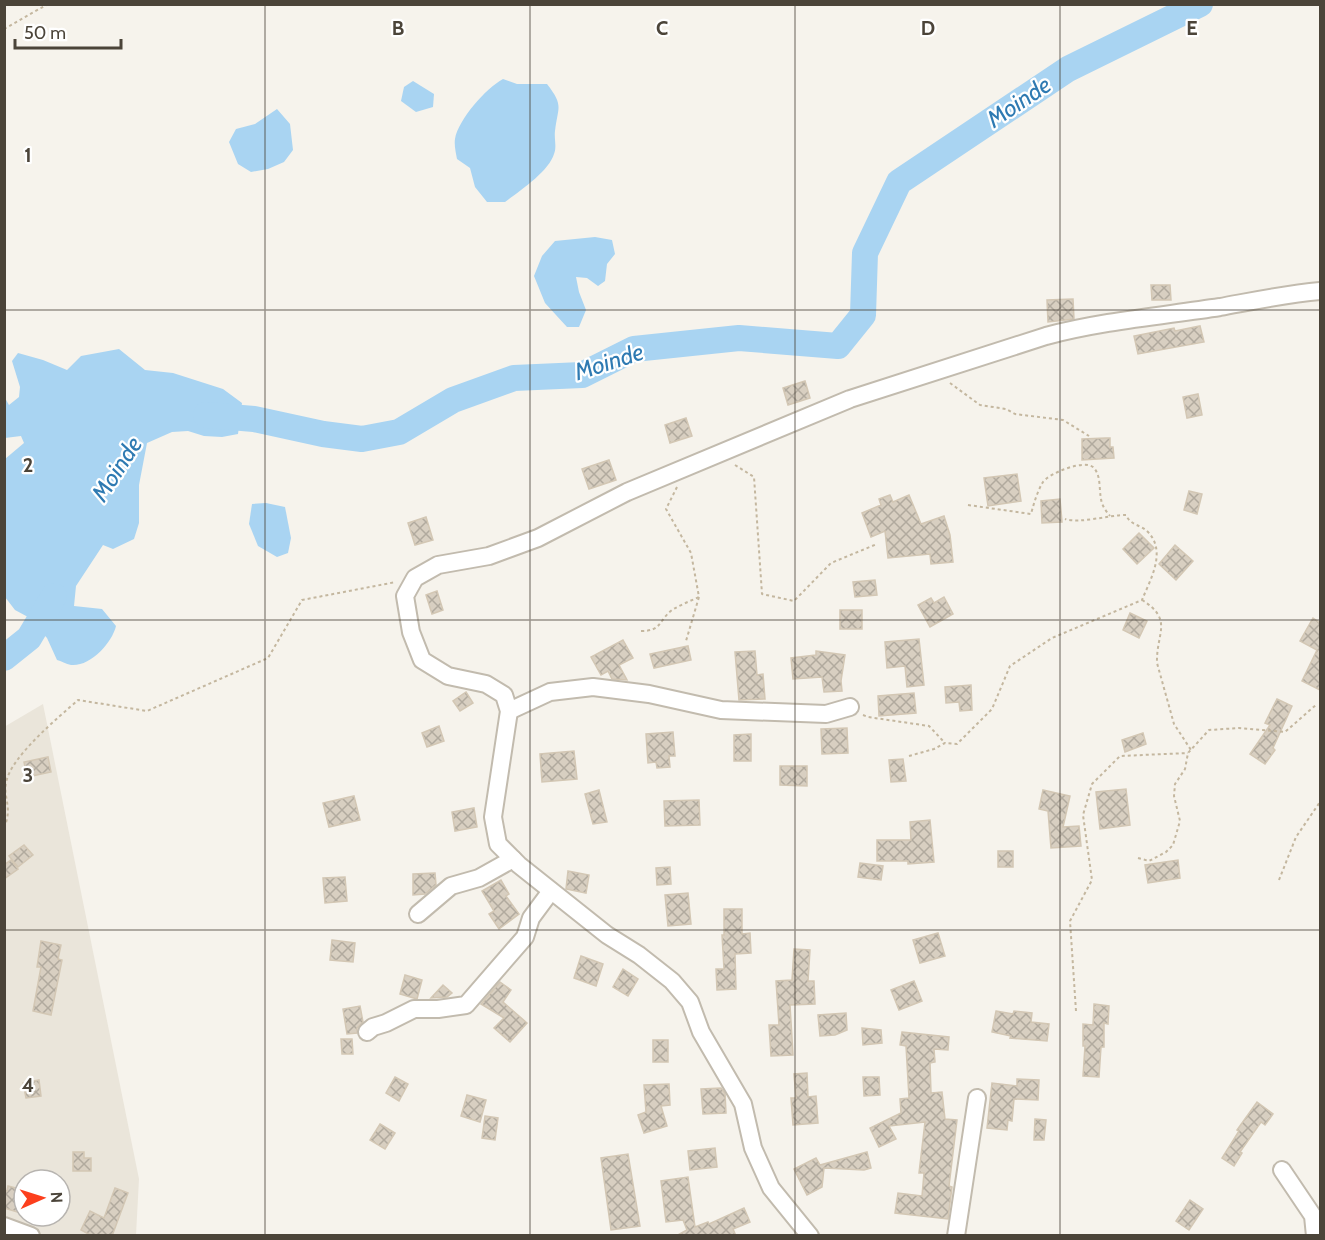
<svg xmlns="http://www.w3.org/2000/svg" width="1325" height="1240" font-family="Cabin,sans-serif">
  <defs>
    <pattern id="building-cross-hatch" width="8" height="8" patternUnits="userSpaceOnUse" patternTransform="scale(1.5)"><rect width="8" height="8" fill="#d8cfc1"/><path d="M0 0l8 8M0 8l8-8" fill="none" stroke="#b1aa9e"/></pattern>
  </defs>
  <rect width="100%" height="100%" fill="#f6f3ec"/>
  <path fill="#eae5da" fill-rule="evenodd" d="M43 704 139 1179 136 1235H5L4 727ZM24 1180H60V1216H24Z"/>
  <g fill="#a9d4f2">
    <path d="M503 79 517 84H547C564 106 558 106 555 131 554 138 557 147 554 154 549 171 520 191 505 202H487L475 187 470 168 457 159C456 153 454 145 455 139 458 120 486 88 503 79Z"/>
    <polygon points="413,81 434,94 433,107 416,112 401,101 404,87"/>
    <polygon points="277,109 290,124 293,150 284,162 268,169 251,172 238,164 229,142 236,129 255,124"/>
    <polygon points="595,237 612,240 615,254 607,264 605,281 598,286 587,278 576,277 579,292 586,310 579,327 567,327 545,303 534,276 542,256 555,241"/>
    <path d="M119 349 145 370 173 373 223 389 242 403 238 434 222 437 204 436 188 431 172 432 147 443 139 485V523L134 539 113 549 103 545 76 586 74 606 102 609 116 626C112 643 90 667 71 665 66 664 61 661 57 660L47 638 28 617 15 610 5 597V459L24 443 21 436 5 438V398L9 405 19 397 20 387 12 361 18 353 43 360 67 370 81 356Z"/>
    <polygon points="266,503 285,507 291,538 288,553 277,557 258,546 249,524 252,504"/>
  </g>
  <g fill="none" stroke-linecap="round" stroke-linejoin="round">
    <g stroke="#a9d4f2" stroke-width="26">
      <polyline points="206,415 254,419 323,434 362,439 399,432 453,400 514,378 582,375 634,349 739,338 838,346 863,315 865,253 899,182 1068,69 1200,4"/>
      <polyline points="4,658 29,638 54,596"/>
    </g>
  </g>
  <g fill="url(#building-cross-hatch)" stroke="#d3c7b4" stroke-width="1.5">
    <polygon points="1151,285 1170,285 1171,300 1152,300"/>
    <polygon points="1073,299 1074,319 1048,322 1047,300"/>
    <polygon points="1200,326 1204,342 1138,354 1134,336 1174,328 1175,331"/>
    <polygon points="805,381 810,398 788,405 783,388"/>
    <polygon points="1198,394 1202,415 1187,418 1183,397"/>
    <polygon points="686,418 692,436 670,443 665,425"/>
    <polygon points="1106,438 1110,438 1110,447 1113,447 1114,458 1082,460 1082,439"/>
    <polygon points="609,460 616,480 589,489 582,469"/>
    <polygon points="1017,474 1021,501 988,506 984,478"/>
    <polygon points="1189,491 1202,494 1197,514 1184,510"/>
    <polygon points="890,495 893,502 909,495 921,524 944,516 950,535 953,562 931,564 930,554 888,558 885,531 871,537 862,513 881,505 879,499"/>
    <polygon points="1060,499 1062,522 1042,523 1041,501"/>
    <polygon points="426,517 433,540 415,545 408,523"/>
    <polygon points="1139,533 1154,548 1137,564 1123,549"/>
    <polygon points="1175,545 1193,561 1176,580 1159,564"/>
    <polygon points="875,580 877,595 855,597 853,582"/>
    <polygon points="437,591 443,610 432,614 426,595"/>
    <polygon points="944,597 953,614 930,627 918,605 931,598 934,603"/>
    <rect x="840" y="610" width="22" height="19"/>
    <polygon points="1130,613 1147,621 1139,638 1123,630"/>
    <polygon points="1313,618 1320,623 1320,690 1302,681 1317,650 1300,641"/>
    <polygon points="919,639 924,685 907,687 905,666 887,668 885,642"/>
    <polygon points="623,640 633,658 619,665 627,680 612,679 608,671 601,675 591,657"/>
    <polygon points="688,646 691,660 654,668 650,654"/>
    <polygon points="755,651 757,675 763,674 765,699 739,700 735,652"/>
    <polygon points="816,651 845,655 841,681 842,691 824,692 822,677 793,679 791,658 816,655"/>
    <polygon points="971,685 972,710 960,711 959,702 946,703 945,687"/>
    <polygon points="466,692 473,703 460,711 453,701"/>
    <polygon points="914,693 916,713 879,716 878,696"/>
    <polygon points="1277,699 1292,706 1273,748 1275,750 1265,764 1250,754 1270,725 1265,723"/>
    <polygon points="439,726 444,741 427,747 422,733"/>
    <polygon points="847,728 848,753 822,754 821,729"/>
    <polygon points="673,732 675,756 669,756 670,767 657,768 656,762 648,763 646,734"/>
    <polygon points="1143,733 1146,744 1125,752 1122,740"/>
    <polygon points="751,734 751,761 734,761 734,735"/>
    <polygon points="574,751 577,779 542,782 540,754"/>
    <polygon points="48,757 51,772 27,777 24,762"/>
    <polygon points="903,759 906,781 891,782 889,760"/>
    <polygon points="780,766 807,766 807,786 780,785"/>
    <polygon points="1126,789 1130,825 1100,829 1096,792"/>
    <polygon points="599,790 607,822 593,824 585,794"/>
    <polygon points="1043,790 1070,796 1063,827 1079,826 1081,846 1051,848 1048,811 1039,809"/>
    <polygon points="354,796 360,820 329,827 323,803"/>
    <polygon points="699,800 700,825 665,826 664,801"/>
    <polygon points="474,808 477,827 455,831 452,812"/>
    <polygon points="930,820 934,862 908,864 908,861 877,861 877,840 911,840 910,822"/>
    <polygon points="24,845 33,855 18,867 9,856"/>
    <rect x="998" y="851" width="15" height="16"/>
    <polygon points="11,860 18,869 4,879 4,865"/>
    <polygon points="1178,860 1180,878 1148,883 1145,865"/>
    <polygon points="860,863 883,866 881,880 858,877"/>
    <polygon points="670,867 671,884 657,885 656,868"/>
    <polygon points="568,871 589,875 586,893 566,889"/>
    <polygon points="435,873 436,885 425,894 413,895 413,874"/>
    <polygon points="345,877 347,901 325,903 323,878"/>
    <polygon points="501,880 509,894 506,896 519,914 499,929 489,914 494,911 482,891"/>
    <polygon points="688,893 691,924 668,926 665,895"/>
    <polygon points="724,909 742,909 742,934 750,933 751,953 735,954 736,989 717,990 716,969 724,969 722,935 724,935"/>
    <polygon points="938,933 945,956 920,963 913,940"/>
    <polygon points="332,940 355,943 353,962 330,960"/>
    <polygon points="41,941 61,945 58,959 62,960 51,1015 33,1011 41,967 37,967"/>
    <polygon points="794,949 810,950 808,981 814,981 815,1004 790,1005 793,1055 771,1056 769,1025 779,1025 776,981 792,980"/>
    <polygon points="581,956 603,964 596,986 574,978"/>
    <polygon points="623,969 638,979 628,996 613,987"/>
    <polygon points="405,975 422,980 417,999 400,994"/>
    <polygon points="914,981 922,1001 899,1010 891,990"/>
    <polygon points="500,982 511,990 503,1002 527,1023 510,1042 494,1028 504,1018 481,1004"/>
    <polygon points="443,985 452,993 447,997 431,998"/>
    <polygon points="1094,1004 1109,1006 1108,1024 1104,1023 1104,1047 1101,1047 1099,1077 1083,1076 1085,1046 1083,1046 1083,1024 1093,1025"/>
    <polygon points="360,1006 363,1022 357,1028 357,1033 347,1034 343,1009"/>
    <polygon points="996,1011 1013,1014 1014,1011 1032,1013 1031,1022 1049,1024 1047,1041 1010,1038 1011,1036 992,1032"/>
    <polygon points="846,1013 847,1030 835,1035 820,1036 818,1015"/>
    <polygon points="862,1028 881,1030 882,1043 863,1045"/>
    <polygon points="902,1032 949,1037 948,1050 934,1049 935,1062 930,1063 931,1093 942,1092 945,1119 957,1120 949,1186 952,1187 948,1219 895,1213 898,1193 922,1196 924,1173 919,1173 925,1122 889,1126 896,1139 879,1147 870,1128 901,1113 900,1099 909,1098 906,1046 900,1045"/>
    <polygon points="341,1039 352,1039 353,1054 342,1054"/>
    <rect x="653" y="1040" width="15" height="22"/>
    <polygon points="807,1073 808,1097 816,1096 818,1123 793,1125 791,1098 796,1098 794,1074"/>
    <polygon points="395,1077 408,1084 399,1101 386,1093"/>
    <polygon points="863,1077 879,1077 880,1095 864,1096"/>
    <polygon points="1017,1079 1039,1080 1038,1100 1014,1099 1012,1121 1008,1120 1007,1130 987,1128 992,1083 1017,1086"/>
    <polygon points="39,1080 41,1096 26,1098 23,1083"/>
    <polygon points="669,1084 670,1105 661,1106 667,1126 644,1133 638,1115 646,1112 644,1085"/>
    <polygon points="721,1088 725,1093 726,1113 703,1114 701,1089"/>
    <polygon points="467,1095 486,1100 480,1122 461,1116"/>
    <polygon points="1257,1102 1273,1114 1265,1125 1261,1122 1240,1152 1242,1153 1234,1166 1222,1158 1239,1131 1237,1130"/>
    <polygon points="485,1116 498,1118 495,1140 482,1138"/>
    <polygon points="1035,1119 1046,1120 1044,1140 1034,1140"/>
    <polygon points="380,1124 395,1133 385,1149 370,1140"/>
    <polygon points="715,1148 717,1167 690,1170 688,1151"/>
    <polygon points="73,1152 84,1152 84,1158 91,1158 91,1171 73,1171"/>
    <polygon points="867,1152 871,1168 864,1170 824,1168 822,1187 807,1195 794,1169 816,1158 820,1165"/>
    <polygon points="628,1154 640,1226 611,1230 601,1158"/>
    <polygon points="688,1177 695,1227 708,1222 709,1224 744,1208 750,1222 733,1229 736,1236 676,1236 687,1230 683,1220 666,1222 661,1181"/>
    <polygon points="8,1186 24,1190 24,1214 4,1208 4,1190 7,1191"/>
    <polygon points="115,1188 128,1193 112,1236 92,1236 81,1230 90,1211 104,1218"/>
    <polygon points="1190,1200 1203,1209 1189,1230 1176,1221"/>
  </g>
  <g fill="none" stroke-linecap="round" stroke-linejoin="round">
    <defs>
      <g id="minor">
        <polyline points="509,711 550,692 593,687 649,694 721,710 826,714 850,707"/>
        <polyline points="418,914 451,886 479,878 513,859"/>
        <polyline points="367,1032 373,1027 386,1023 414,1009 438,1009 466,1005 525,937 531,918 551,891"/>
        <polyline points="1282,1170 1313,1216 1315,1236"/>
        <polyline points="4,1226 31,1236"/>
        <path d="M810 1236 771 1188 753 1148 743 1104 701 1032 690 1002 672 981 639 955 607 935 519 865 498 844 493 817 509 711 504 695 486 684 448 676 422 660 411 632 405 596 415 578 438 565 489 556 538 538 627 492 850 399 1046 336C1103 321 1161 316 1220 307 1253 301 1286 294 1320 291"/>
        <polyline points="956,1236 977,1098"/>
      </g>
    </defs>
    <use href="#minor" stroke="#c2bbae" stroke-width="20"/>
    <g stroke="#c4b79f" stroke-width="2" stroke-dasharray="3 3" stroke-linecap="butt">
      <polyline points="4,29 48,4"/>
      <polyline points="950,383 980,405 1006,409 1015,414 1063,420 1089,436"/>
      <polyline points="735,465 754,477 762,594 794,601 831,563 877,544"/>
      <polyline points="677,487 666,509 691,553 699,597 686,641"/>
      <path d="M968 505 1031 514C1034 503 1037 492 1043 482 1048 474 1085 458 1094 468 1101 476 1099 489 1101 499 1102 506 1106 511 1110 516"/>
      <path d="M1142 600C1174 620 1156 633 1157 663L1174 724 1191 750"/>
      <path d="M641 631C662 631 658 621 672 610 680 605 690 601 699 597"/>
      <polyline points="863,715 868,717 929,726 945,743"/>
      <path d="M909 756 934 749 945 743 957 744 992 709 1010 666 1052 638 1142 600C1150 580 1167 552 1148 532 1140 524 1131 526 1126 515 1108 515 1080 524 1065 519"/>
      <path d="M4 828C13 807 3 798 6 783 10 757 59 717 78 700L147 711 268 658 302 600 396 582"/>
      <polyline points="1138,858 1149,861 1166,852 1173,845 1180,821 1174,796 1175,784 1185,769 1188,753 1209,730 1239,728 1285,732 1317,704"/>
      <polyline points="1279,880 1296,837 1320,802"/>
      <polyline points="1076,1011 1070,921 1092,880 1083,815 1092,784 1120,756 1188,753"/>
    </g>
    <use href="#minor" stroke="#fff" stroke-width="16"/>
  </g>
  <path fill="none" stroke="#4b4439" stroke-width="1.5" stroke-opacity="0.55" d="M265 4V1236M530 4V1236M795 4V1236M1060 4V1236M4 310H1320M4 620H1320M4 930H1320"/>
  <g text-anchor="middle" stroke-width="4.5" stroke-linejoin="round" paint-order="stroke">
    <g font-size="24" font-style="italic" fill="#2e7ab2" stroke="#fff">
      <text transform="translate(1019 102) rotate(-34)" y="8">Moinde</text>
      <text transform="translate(609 362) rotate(-18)" y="8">Moinde</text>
      <text transform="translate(117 469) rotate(-57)" y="8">Moinde</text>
    </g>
  </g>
  <g font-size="20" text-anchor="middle" font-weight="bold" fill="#4b4439" stroke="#fff" stroke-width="4.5" stroke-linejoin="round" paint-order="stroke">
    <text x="398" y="35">B</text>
    <text x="662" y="35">C</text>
    <text x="928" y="35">D</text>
    <text x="1192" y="35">E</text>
    <text x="28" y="162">1</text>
    <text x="28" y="472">2</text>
    <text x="28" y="782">3</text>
    <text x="28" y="1092">4</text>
  </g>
  <rect width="1325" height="1240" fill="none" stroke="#4b4439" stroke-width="12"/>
  <g transform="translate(42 1198) rotate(87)"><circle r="28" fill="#ffffff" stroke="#b7b4b0" stroke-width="1.5"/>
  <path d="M0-4.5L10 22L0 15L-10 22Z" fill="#fc3f1d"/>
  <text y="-9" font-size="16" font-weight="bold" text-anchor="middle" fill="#4b4439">N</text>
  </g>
  <path d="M15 39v9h106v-9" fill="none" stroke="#4b4439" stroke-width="3"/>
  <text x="24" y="39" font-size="18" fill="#4b4439" stroke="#ffffff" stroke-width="4.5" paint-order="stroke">50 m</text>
</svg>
